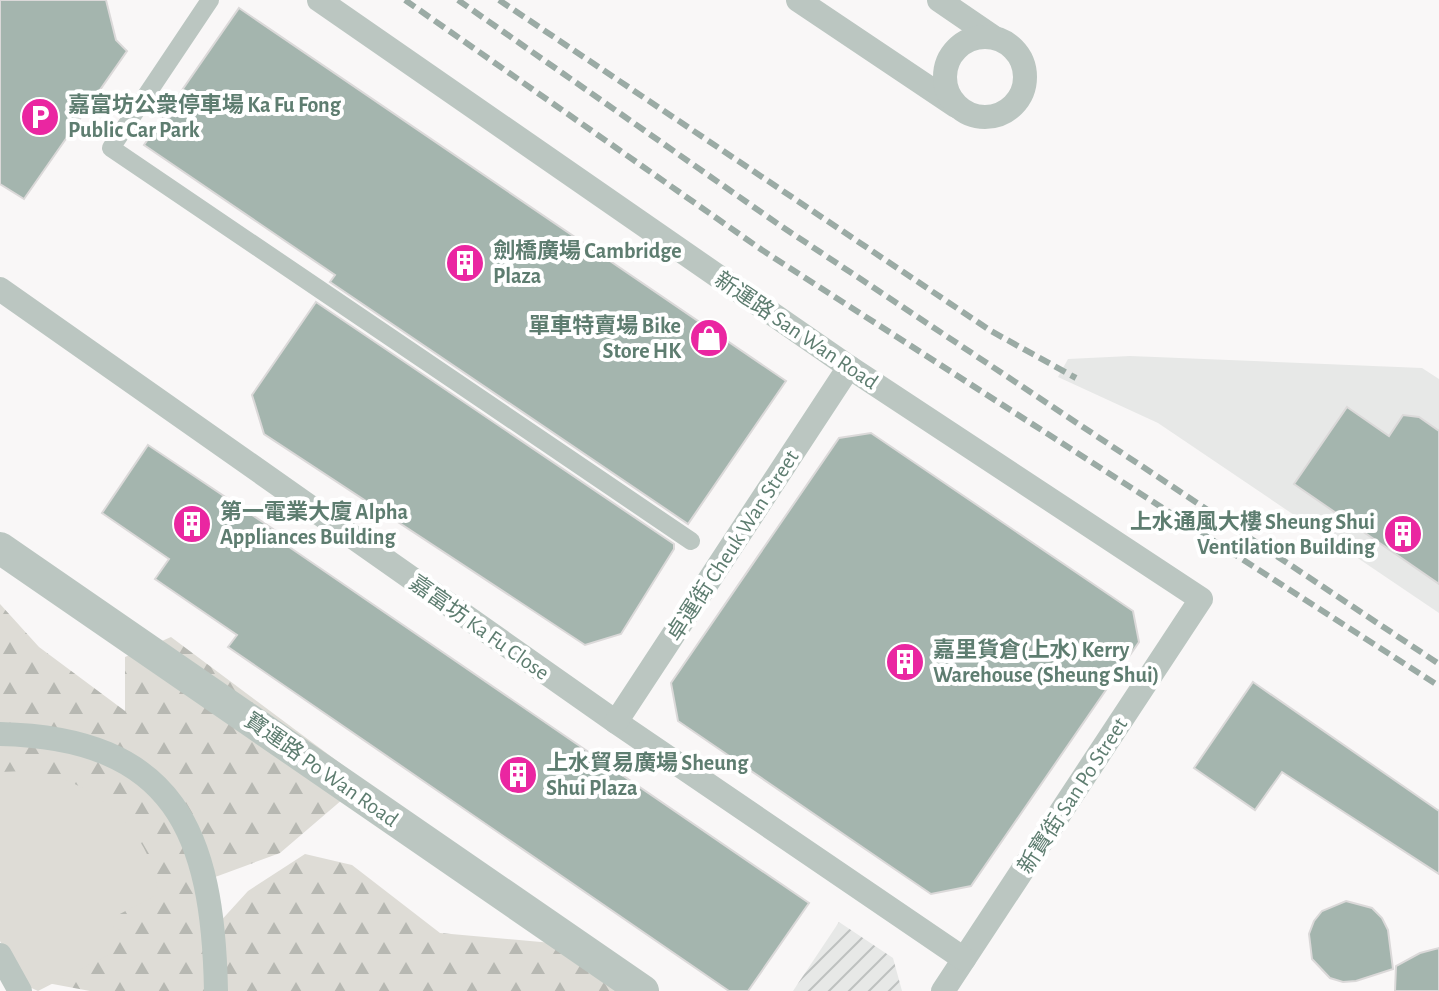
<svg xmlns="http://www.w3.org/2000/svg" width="1439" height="991" font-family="'Alegreya Sans','Noto Sans SC',sans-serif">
  <defs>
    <pattern id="industrial-furrows" width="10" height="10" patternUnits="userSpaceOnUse" patternTransform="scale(2)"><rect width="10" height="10" fill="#e7e8e7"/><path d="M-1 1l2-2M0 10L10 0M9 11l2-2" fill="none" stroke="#bec1c0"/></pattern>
    <pattern id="forest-firs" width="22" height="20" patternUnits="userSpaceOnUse" patternTransform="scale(2)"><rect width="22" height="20" fill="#dedcd6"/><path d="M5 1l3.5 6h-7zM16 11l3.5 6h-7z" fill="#b7b8b2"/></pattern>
  </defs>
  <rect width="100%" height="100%" fill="#f9f7f7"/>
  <polygon fill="#e7e8e7" points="1130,356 1422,368 1439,379 1439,613 1158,423 1058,377 1068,359"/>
  <polygon fill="url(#industrial-furrows)" points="839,922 893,958 902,991 793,991"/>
  <polygon fill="url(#forest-firs)" points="0,604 39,647 125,711 125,657 171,637 364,781 280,853 207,880 207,936 248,891 305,854 352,865 440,933 552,943 618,991 90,991 42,982 0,930"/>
  <path fill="#dedcd6" d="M0 772C14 772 31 770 44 773 98 785 155 837 158 894L116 916 113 927 121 930 114 952 38 991 23 984 0 941Z"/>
  <g fill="#a4b5ae" stroke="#dbd9d9" stroke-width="2">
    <polygon points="0,0 106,0 116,40 127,51 24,199 0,184"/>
    <polygon points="239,8 786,381 688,524 330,282 335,275 144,145"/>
    <polygon points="316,302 674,544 674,549 621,634 585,645 264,434 252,395"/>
    <polygon points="1347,407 1389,436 1403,415 1419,417 1439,431 1439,584 1294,484"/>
    <polygon points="871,433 1133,611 1139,642 971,886 931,894 678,721 671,683 839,438"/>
    <polygon points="148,445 282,535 279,540 809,903 748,991 729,991 228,647 237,635 155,579 169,559 102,513"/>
    <polygon points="1253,682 1439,811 1439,874 1282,772 1255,810 1194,768"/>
    <polygon points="1346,901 1372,908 1382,918 1388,930 1393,969 1356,981 1343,982 1330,978 1312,959 1309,934 1314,921 1322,911"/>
    <polygon points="1439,948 1439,991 1395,991 1396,966 1420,953"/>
  </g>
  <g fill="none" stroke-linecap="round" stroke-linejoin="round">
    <polyline stroke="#bbc6c1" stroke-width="18" points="210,0 111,148 691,541"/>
    <g stroke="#bbc6c1" stroke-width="24">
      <polyline points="319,0 849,367 1201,599 943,991"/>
      <polyline points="798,0 956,106"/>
      <polyline points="939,0 993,37"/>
      <circle cx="985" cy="77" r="40"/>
      <polyline points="0,289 616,722 964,959"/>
      <polyline points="616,722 849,367"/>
      <path d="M0 734C175 738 213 833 216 991"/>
      <polyline points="0,955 20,991"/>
    </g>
    <polyline stroke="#bbc6c1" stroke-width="32" points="0,548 643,991"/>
    <g stroke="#9baba5" stroke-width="6" stroke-dasharray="12 6" stroke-linecap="butt">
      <polyline points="405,0 762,250 1439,686"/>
      <polyline points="458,0 778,224 1439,664"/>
      <polyline points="499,0 991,331 1076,378"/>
    </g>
  </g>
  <defs>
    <symbol id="parking-disc" viewBox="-11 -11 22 22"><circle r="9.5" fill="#ea26a1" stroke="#fff"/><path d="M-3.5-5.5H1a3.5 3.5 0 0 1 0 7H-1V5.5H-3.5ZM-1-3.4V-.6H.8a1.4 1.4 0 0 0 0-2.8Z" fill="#fff"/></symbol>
    <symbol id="building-disc" viewBox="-11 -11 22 22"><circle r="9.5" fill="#ea26a1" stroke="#fff"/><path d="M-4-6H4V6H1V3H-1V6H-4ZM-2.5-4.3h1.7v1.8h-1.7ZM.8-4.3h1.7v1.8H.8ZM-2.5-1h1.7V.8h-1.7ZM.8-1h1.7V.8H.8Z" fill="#fff"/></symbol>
    <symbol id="shop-disc" viewBox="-11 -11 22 22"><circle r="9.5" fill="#ea26a1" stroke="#fff"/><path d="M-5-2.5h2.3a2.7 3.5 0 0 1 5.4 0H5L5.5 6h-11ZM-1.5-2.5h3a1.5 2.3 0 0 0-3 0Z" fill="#fff"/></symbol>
  </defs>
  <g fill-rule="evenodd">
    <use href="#parking-disc" x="18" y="95" width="44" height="44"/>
    <use href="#building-disc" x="443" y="241" width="44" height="44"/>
    <use href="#shop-disc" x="687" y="316" width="44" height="44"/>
    <use href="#building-disc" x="170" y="502" width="44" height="44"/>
    <use href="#building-disc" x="1381" y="512" width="44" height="44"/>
    <use href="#building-disc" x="883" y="640" width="44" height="44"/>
    <use href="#building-disc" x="496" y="753" width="44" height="44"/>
  </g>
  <g text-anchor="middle" stroke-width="8" stroke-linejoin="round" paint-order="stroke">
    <g font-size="22" font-weight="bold" fill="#5e7d70" stroke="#fff" text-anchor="start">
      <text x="68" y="112">嘉富坊公衆停車場 Ka Fu Fong<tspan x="68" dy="25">Public Car Park</tspan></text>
      <text x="493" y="258">劍橋廣場 Cambridge<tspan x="493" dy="25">Plaza</tspan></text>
      <text x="681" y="333" text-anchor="end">單車特賣場 Bike<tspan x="681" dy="25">Store HK</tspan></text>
      <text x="220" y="519">第一電業大廈 Alpha<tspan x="220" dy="25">Appliances Building</tspan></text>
      <text x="1375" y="529" text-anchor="end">上水通風大樓 Sheung Shui<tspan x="1375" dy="25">Ventilation Building</tspan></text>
      <text x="933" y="657">嘉里貨倉(上水) Kerry<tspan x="933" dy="25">Warehouse (Sheung Shui)</tspan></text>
      <text x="546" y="770">上水貿易廣場 Sheung<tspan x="546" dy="25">Shui Plaza</tspan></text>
    </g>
    <g font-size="22" fill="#5e7d70" stroke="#fff">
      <text transform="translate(797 330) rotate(34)" y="8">新運路 San Wan Road</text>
      <text transform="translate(732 545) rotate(-57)" y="8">卓運街 Cheuk Wan Street</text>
      <text transform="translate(480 627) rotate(35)" y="8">嘉富坊 Ka Fu Close</text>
      <text transform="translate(322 769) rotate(35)" y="8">寶運路 Po Wan Road</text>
      <text transform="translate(1072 795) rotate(-57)" y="8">新寶街 San Po Street</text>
    </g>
  </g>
</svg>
